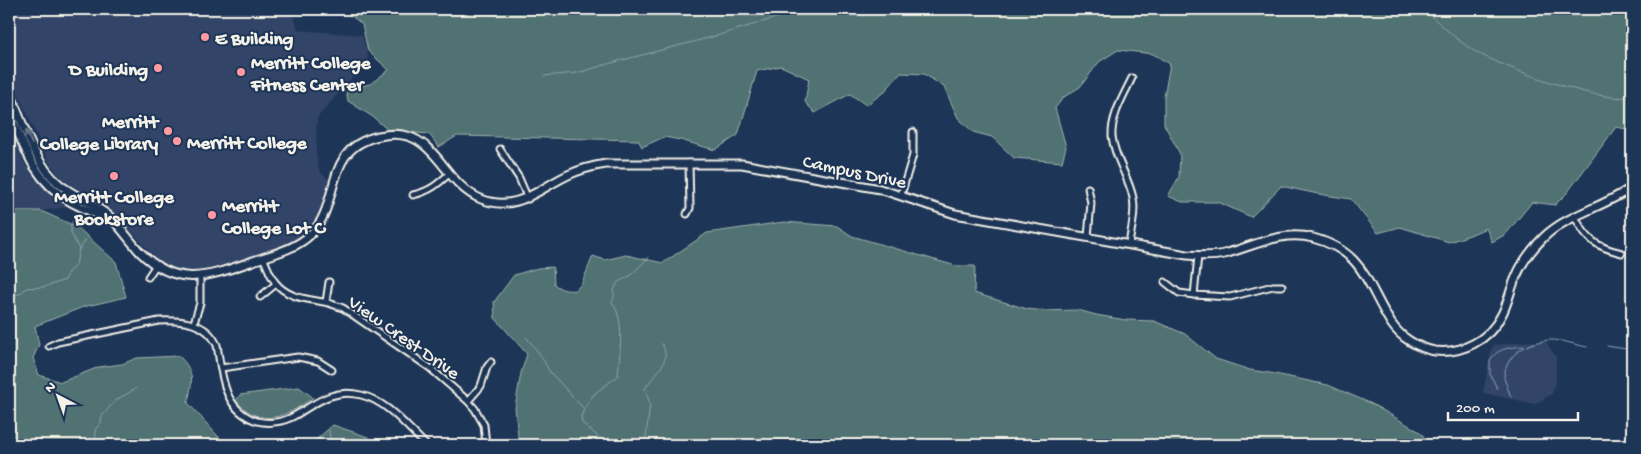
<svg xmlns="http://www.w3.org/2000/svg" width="1641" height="454" font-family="'Gochi Hand',sans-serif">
  <rect width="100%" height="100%" fill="#1d3557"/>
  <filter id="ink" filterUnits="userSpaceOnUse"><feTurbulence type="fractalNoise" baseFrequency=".02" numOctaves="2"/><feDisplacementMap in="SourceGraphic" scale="10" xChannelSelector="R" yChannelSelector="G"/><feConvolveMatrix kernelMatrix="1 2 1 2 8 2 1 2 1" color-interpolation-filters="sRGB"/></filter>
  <g filter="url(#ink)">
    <g fill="#304568">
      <polygon points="9,9 292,9 298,30 362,35 368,55 367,60 317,118 316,154 318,167 322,174 330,180 319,216 314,226 306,236 299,240 204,272 192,272 180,270 167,265 156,258 112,211 99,204 59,176 49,162 9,74"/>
      <polygon points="9,125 23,161 37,181 66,207 41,211 9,211"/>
      <polygon points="1534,341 1546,342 1556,357 1556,381 1552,394 1535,404 1483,393 1491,350 1494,345"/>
    </g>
    <g fill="#517272" stroke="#a2b2ad">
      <polygon points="342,9 1632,9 1632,130 1616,127 1567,193 1555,205 1532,202 1506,234 1492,242 1486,228 1470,235 1449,242 1400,227 1378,233 1351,199 1318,194 1281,186 1251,217 1218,202 1182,202 1168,196 1179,177 1180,154 1164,124 1164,97 1170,64 1153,54 1118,50 1099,62 1080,87 1064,97 1055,108 1066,147 1062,162 1014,158 992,137 973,132 958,118 944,87 924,74 901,73 883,93 866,105 850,94 815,113 805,102 809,79 781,66 757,71 738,135 715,150 680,140 664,137 642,147 638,140 457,136 439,147 429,134 389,131 373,117 348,101 346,89 370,84 389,70 368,51 362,24"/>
      <path d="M9 211H41L77 227 116 262 126 297 83 307 35 326 39 345 33 358 39 375 61 382 99 367 122 364 137 358 179 356C196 373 192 381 188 403L226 445H9Z"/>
      <path d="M784 222 837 226 852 236 956 266H975L974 293 1027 309 1044 311 1078 310 1096 315 1126 320 1154 321 1185 334 1216 359 1250 370 1270 373 1328 385 1372 404 1420 432 1431 445H852L801 438 732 445H519L515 408 521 373 527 354 495 318 494 302 514 275 538 268 553 267 554 284C561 290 567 291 576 290L582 283 593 256 605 260 626 255 663 263 707 233Z"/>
      <path d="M299 387 311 396 313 398C285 417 262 429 236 401L240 395Z"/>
      <polygon points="333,425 368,437 378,445 310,445"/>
    </g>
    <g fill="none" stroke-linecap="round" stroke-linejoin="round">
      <g stroke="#8ba2b1" stroke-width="1">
        <path d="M1424 9C1438 22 1452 36 1468 47 1491 64 1600 103 1627 97"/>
        <polyline points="544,76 577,73 615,62 716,36 782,16 798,9"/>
        <polyline points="73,221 71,224 71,233 79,249"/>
        <polyline points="9,298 21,293 26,288 44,287 65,280 68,272 76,265 79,249 86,240"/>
        <polyline points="526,337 539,353 550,372 584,409 581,417 582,423 608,445"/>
        <polyline points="1607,346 1632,350"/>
        <path d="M1490 361C1497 347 1511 348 1524 346"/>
        <polyline points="1490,362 1490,374 1497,388"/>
        <path d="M1504 377C1506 352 1530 341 1552 340 1563 340 1576 345 1587 347"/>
        <polyline points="1504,378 1511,397"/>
        <path d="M584 409 594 394 618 376C619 354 626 321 612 302L614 298V290L618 282 630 276 649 257"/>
        <polyline points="329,430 330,438 337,445"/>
        <polyline points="176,440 178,445"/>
        <path d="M93 445 96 437 95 430 101 422 102 416C108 410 111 404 118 399 124 395 130 393 136 388"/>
        <path d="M643 445 646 437 650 404 645 389C653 374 673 363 662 344"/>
      </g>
      <defs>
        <g id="street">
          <polyline points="500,149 519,178 528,199"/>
          <path d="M413 195C430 191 437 185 450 173"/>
          <polyline points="901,195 913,155 913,132"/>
          <polyline points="687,214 690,208 689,163"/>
          <path d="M1575 217C1587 240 1596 247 1622 253"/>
          <polyline points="1088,237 1091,203 1088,188"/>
          <path d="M1129 244C1131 230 1136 213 1133 198 1129 177 1114 158 1112 136 1111 116 1124 95 1132 78"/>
          <polyline points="1198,256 1194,295 1230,297 1273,286 1282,286"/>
          <path d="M263 257C267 266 270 275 275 282 287 298 307 299 324 302 330 303 337 306 343 308L430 368 468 401 475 409 484 425 486 445"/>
          <polyline points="148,277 156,265"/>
          <polyline points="1165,282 1179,293 1194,295"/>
          <polyline points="260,297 276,284"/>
          <polyline points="326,302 329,282"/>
          <polyline points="194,323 200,303 200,277"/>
          <path d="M49 346 58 342 159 321C182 320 207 322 217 345 222 375 223 410 257 421 269 424 283 422 294 416 316 403 333 388 361 395 387 401 407 427 426 445"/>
          <polyline points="221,368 298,357 318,361 332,370"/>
          <polyline points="468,401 481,386 487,367 491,362"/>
        </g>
        <g id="secondary">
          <path d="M9 90C21 119 34 164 59 184 74 196 95 204 109 216 120 226 130 241 140 252 178 290 210 276 253 261 273 254 296 249 311 234 342 203 322 148 379 136 436 123 440 183 481 199 517 213 538 189 568 175 581 169 593 166 606 164H742L880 189 955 214 1187 255C1199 256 1212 257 1224 254 1254 246 1281 230 1313 238 1365 252 1366 284 1391 323 1401 338 1418 348 1435 351 1462 354 1489 340 1501 316 1508 304 1510 290 1516 277 1522 262 1532 249 1544 237 1568 214 1605 207 1632 187"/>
          <path d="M9 111C24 146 33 179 68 200 79 207 92 211 103 218"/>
        </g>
      </defs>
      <use href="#street" stroke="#f4f1e8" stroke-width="9"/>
      <use href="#secondary" stroke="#f4f1e8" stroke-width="11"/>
      <use href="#street" stroke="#1d3557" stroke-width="5"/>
      <use href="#secondary" stroke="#1d3557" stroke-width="7"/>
    </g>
    <defs><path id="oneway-shaft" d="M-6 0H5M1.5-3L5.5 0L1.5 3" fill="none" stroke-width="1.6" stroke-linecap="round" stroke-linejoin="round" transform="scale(1.25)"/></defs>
    <use stroke="#68778a" href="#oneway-shaft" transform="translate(29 137) rotate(-113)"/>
  </g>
  <g fill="#ff9aa2" stroke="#1d3557" stroke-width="2">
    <circle cx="205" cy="37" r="5"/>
    <circle cx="158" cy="68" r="5"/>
    <circle cx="241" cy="72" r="5"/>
    <circle cx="168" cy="131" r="5"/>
    <circle cx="177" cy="141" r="5"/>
    <circle cx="114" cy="176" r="5"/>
    <circle cx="212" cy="215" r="5"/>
  </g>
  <g text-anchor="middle" stroke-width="4" stroke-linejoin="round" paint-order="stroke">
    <g font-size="19" font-weight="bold" fill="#f4f1e8" stroke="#1d3557" text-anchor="start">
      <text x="215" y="44">E Building</text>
      <text x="251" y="68">Merritt College<tspan x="251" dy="22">Fitness Center</tspan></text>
      <text x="148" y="75" text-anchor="end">D Building</text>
      <text x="158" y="127" text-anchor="end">Merritt<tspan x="158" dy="22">College Library</tspan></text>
      <text x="187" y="148">Merritt College</text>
      <text x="114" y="202" text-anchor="middle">Merritt College<tspan x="114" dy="22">Bookstore</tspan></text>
      <text x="222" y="211">Merritt<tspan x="222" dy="22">College Lot C</tspan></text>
    </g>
    <g font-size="19" fill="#f4f1e8" stroke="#1d3557">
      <text transform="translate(855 170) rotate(12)" y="7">Campus Drive</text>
      <text transform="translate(405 336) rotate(35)" y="7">View Crest Drive</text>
    </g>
  </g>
  <rect width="1641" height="454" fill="none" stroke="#1d3557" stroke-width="30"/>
  <rect x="15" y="15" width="1611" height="424" fill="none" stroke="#f4f1e8" stroke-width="2" filter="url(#ink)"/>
  <g transform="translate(58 396) rotate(319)" stroke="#1d3557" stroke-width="4" paint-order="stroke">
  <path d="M0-4L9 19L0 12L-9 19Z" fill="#f4f1e8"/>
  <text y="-8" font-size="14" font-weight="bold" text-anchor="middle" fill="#f4f1e8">N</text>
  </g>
  <path d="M1448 412v8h130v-8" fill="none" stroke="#f4f1e8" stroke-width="2.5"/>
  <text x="1456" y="412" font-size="15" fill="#f4f1e8" stroke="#1d3557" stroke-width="4" paint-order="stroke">200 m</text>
</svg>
